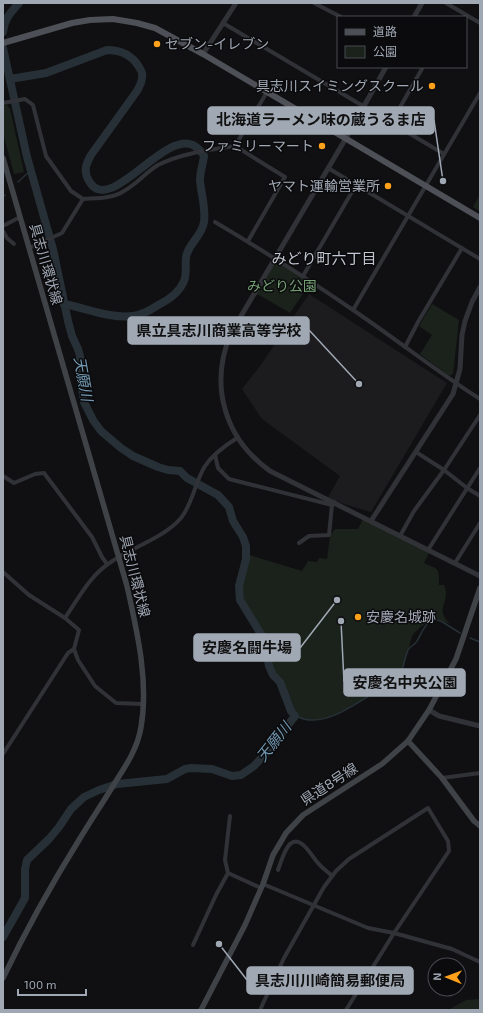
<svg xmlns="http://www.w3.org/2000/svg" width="483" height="1013" font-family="'Exo 2','Noto Sans JP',sans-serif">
  <rect width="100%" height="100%" fill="#101012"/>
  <polygon fill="#1c1c1f" points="309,294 447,383 371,512 327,499 340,476 262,419 242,389 260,366"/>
  <g fill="#1a221b">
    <polygon points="7,105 10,109 24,172 14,174 3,133 3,106"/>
    <polygon points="480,194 480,210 479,211 473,207"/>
    <polygon points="275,258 310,283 290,313 259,295 253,295"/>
    <polygon points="432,304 459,320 453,374 449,376 420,354 432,335 419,326"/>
    <path d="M363 519 430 551 424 563C440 570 439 568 439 585H444C452 603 433 607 450 624L435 618C427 622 418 628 412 636 408 651 405 670 394 681 371 692 335 723 309 720 303 720 294 717 291 711 286 702 286 691 280 682 277 677 272 674 270 667 265 656 266 644 260 632 255 621 242 611 240 599 237 582 246 569 246 554L302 571 308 561 317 562 319 558 327 559 330 536 335 529H358Z"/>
    <polygon points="480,999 480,1010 448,1010 466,1000"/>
  </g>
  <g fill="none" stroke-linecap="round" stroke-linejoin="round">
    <g stroke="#263036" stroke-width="1.5">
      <polyline points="18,182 31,170"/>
      <polyline points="3,197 5,195"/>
      <polyline points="470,638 480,642"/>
      <path d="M295 716C299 717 305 720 310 720 337 722 370 693 394 681 401 675 403 668 405 659 406 656 407 652 408 650 410 646 415 645 417 641 423 632 426 616 441 621L460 633"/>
    </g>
    <g stroke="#263036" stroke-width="8">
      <path d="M3 32C4 19 11 12 19 3"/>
      <polyline points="3,48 27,157 53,249 68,321 72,336 78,349 80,356 81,381 84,402 93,420 101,431 121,448 133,456 158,467 168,470 180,471 187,478 218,495 229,507 233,521 243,537 246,546 246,559 239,586 240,600 264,639 269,666 273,675 280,682 291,711 295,716 268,751 254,766 241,775 232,776 212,769 191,768 185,769 167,779 117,784 99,790 84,797 71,809 59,827 49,839 27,860 25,869 25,898 3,937"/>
      <path d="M10 79 46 73 107 50C121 50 132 55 139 67 141 70 141 70 142 73 143 79 140 86 137 91L91 155C86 164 83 171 89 181 109 217 163 131 193 145 198 148 202 152 204 156 203 164 200 172 200 180 201 194 206 208 204 222 202 236 188 244 186 257 185 265 187 274 184 281 179 293 170 299 160 304 152 309 143 315 133 316 111 319 86 308 64 304"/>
    </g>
    <g stroke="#313237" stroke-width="4">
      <polyline points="314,3 341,17"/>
      <polyline points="446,3 480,23"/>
      <polyline points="223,23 444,154"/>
      <path d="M3 103 25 99 33 105 46 156 71 191 83 199C96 198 112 199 124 191 137 184 146 172 158 165 182 153 209 150 235 146L285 177 248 241"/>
      <polyline points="391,123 423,67"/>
      <polyline points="235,146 267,92"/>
      <polyline points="328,168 480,259"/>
      <path d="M215 222C262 250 308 279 353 310 396 339 436 371 480 399"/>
      <polyline points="3,226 20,217"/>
      <polyline points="3,231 7,238 14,244"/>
      <polyline points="29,248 62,233 83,199"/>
      <polyline points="303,276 356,185"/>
      <polyline points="353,310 480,93"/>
      <polyline points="405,347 418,322 462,248"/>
      <polyline points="416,452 444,470 467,488 480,496"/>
      <polyline points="215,455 218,468 229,479 332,505 334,502"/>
      <polyline points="3,476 14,483 35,474 44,473 92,537 102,557 107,564"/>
      <polyline points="400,536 414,511 444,470 480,415"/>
      <polyline points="299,543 309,536 329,535 332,505"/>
      <polyline points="428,550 480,468"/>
      <polyline points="455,563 480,523"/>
      <polyline points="3,572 29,595 65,618 79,630 74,649 78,660 95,686 116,703 143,704"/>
      <path d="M65 618C78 599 90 575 111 562 132 547 164 538 181 518 193 503 195 482 205 466 213 454 226 445 237 438"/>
      <polyline points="3,754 68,653 74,649"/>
      <polyline points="442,778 480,773"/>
      <path d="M278 870C281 862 284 850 290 844 301 834 312 857 318 863 322 868 328 872 332 876"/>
      <polyline points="228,873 261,888"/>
      <polyline points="263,884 368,928 394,933 452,949 480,962"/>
      <polyline points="193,945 216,895 228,873 225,860 230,816"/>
      <polyline points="260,1010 284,958 324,887 336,871 349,859 428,808 448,841 449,851 394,933 346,1010"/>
    </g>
    <g stroke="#313237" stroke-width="5">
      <polyline points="414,17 422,3"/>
      <polyline points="203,54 236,3"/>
      <path d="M386 67 346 138 231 333C209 385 224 438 270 471L480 576"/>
      <polyline points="371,521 453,394 460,369 462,335 465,321 472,302 480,287"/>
      <polyline points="429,710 439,716 480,726"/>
    </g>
    <g stroke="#3f4247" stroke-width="5.5">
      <path d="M3 158 127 586C137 631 149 681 141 727 138 747 127 764 116 781 104 801 91 820 79 840 51 885 26 930 3 978"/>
      <polyline points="408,741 442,778 474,821 480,826"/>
      <polyline points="201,1010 245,925 263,884 273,855 286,833 303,815 382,764 408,741 429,710 456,659 480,588"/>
    </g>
    <polyline stroke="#4d5057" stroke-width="6" points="3,43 72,23 90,20 113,19 137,23 155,28 203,54 480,218"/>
  </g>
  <g fill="#ffa11b" stroke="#0b0b0d" stroke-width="1.5">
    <circle cx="157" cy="44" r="4"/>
    <circle cx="432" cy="86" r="4"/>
    <circle cx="322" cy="146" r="4"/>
    <circle cx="388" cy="186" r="4"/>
    <circle cx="358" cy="617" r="4"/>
  </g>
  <g text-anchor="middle" stroke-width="3" stroke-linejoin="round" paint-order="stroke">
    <g font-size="14" fill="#a0a8b4" stroke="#0b0b0d" text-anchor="end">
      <text x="165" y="49" text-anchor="start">セブン-イレブン</text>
      <text x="424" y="91">具志川スイミングスクール</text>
      <text x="314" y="151">ファミリーマート</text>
      <text x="380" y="191">ヤマト運輸営業所</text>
      <text x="366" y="622" text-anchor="start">安慶名城跡</text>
    </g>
    <g font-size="14" fill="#a0a8b4" stroke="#0b0b0d">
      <text transform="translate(46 264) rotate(74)" y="5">具志川環状線</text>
      <text transform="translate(135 576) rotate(76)" y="5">具志川環状線</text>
      <text transform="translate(329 784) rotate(-33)" y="5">県道8号線</text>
    </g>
    <g font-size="14" fill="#75a175" stroke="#0b0b0d">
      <text x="282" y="291">みどり公園</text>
    </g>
    <g font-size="15" fill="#c1c6d0" stroke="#0b0b0d">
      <text x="324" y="264">みどり町六丁目</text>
    </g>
    <g font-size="15" font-style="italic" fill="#739ab4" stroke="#0b0b0d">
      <text transform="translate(83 379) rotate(80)" y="5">天願川</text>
      <text transform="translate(274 742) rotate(-51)" y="5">天願川</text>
    </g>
  </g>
  <path fill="none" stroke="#a0a8b4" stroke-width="1.5" d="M443 181L434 120M359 384L309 330M337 600L300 648M341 621L344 682M219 944L247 980"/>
  <g fill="#a0a8b4" stroke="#0b0b0d" stroke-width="1.5">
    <circle cx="443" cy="181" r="4"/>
    <circle cx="359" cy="384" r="4"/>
    <circle cx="337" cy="600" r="4"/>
    <circle cx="341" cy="621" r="4"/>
    <circle cx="219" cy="944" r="4"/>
  </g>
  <g fill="#a0a8b4" stroke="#a0a8b4" stroke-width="1.5">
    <rect x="208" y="107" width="226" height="27" rx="4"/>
    <rect x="128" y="317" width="181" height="27" rx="4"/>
    <rect x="194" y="634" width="106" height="27" rx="4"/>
    <rect x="344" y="669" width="121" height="27" rx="4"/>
    <rect x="247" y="967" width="166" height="27" rx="4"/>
  </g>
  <g font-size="15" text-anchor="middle" font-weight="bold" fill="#111">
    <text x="321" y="125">北海道ラーメン味の蔵うるま店</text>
    <text x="219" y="336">県立具志川商業高等学校</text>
    <text x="247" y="653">安慶名闘牛場</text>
    <text x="405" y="688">安慶名中央公園</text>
    <text x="330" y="986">具志川川崎簡易郵便局</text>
  </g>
  <rect width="483" height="1013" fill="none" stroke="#a0a8b4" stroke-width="8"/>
  <rect x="337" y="16" width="130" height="52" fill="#0b0b0d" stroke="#474a50"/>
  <rect x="345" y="29" width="20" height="6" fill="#4d5057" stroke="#474a50"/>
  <text x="373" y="36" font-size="12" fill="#a0a8b4">道路</text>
  <rect x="345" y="46" width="20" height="12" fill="#1a221b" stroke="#474a50"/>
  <text x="373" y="56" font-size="12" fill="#a0a8b4">公園</text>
  <g transform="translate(447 977) rotate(271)"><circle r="19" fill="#0b0b0d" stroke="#474a50"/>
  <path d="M0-3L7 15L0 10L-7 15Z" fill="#ffa11b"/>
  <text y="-6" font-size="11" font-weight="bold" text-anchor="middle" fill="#a0a8b4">N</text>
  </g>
  <path d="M18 989v6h68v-6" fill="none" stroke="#a0a8b4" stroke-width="2"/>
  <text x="24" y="989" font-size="12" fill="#a0a8b4" stroke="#0b0b0d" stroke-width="3" paint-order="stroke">100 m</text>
</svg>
